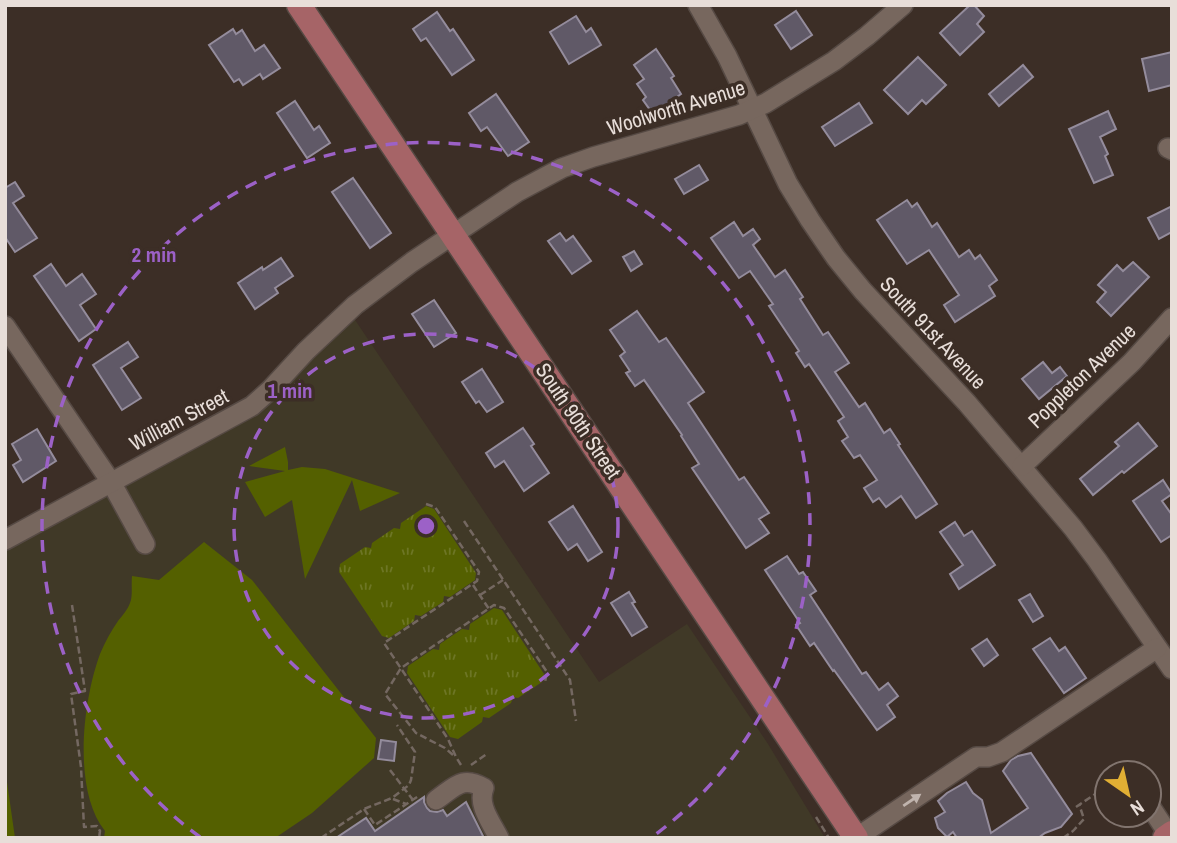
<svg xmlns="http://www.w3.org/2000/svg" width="1177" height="843" font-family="'Archivo Narrow',sans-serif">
  <defs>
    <pattern id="park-tufts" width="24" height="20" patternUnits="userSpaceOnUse" patternTransform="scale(1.75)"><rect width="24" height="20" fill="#546000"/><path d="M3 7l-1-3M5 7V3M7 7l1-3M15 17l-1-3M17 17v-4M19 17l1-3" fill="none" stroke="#6d7625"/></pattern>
  </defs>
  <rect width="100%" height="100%" fill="#3c2e26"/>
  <polygon fill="#403927" points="349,311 599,682 687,624 768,744 825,838 5,838 5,540 216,426"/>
  <g fill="#546000">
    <polygon points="285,447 288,462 288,470 302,467 325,469 400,493 360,511 352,480 305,579 292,500 265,517 245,482 285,471 249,466"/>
    <path d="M204 542 252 580 376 738 374 758 312 813 275 838H104L105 831C72 790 83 700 100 654 105 642 111 631 118 621 122 616 128 609 130 603 133 596 131 585 132 576L159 580Z"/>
    <polygon points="5,768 15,838 5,838"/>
  </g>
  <g fill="url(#park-tufts)">
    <polygon points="426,506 434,509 476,573 475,580 450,597 444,596 443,602 421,616 415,615 414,621 389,638 382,636 339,572 340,564 365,547 371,548 372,543 394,528 400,529 401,523"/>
    <polygon points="494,608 502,610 544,674 542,682 518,698 513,697 511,703 489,718 483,717 482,722 458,739 450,737 407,673 408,666 433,649 439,650 440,644 462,629 469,630 470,624"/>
  </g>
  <g fill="#605967" stroke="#948c9c" stroke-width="2">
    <polygon points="970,5 974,5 984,16 977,24 984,32 960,55 940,33"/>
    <polygon points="796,11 812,35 791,49 775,25"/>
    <polygon points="437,12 450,31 453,29 474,60 452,75 426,38 421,41 413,29"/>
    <polygon points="576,16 586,32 591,28 601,45 569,64 550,32"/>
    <polygon points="233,29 236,34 242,30 255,51 264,45 280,68 263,79 260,74 243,85 239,79 234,82 209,45"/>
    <polygon points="656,49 674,76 671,78 681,94 653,114 643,100 646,97 637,84 644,79 634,65"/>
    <polygon points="1172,52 1172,85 1149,91 1142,59"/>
    <polygon points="918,57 946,85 926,104 922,100 908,114 884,90"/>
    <polygon points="1023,65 1033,77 999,106 989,94"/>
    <polygon points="496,94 529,142 508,156 487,127 481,131 469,113"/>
    <polygon points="295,101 314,130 319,126 330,143 307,158 277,113"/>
    <polygon points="859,103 872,123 835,146 822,127"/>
    <polygon points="1108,111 1116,129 1100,137 1108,154 1105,156 1113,175 1094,183 1069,129"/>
    <polygon points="699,165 708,180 684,194 675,179"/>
    <polygon points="353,178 391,233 370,248 332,192"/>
    <polygon points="15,182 24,196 13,203 37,238 15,252 5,237 5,188"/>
    <polygon points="907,200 912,207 917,203 932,227 937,223 959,257 969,250 975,259 980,255 997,280 989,286 995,296 955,322 944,305 959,295 929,250 907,264 877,220"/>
    <polygon points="1172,206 1172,232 1159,239 1148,218"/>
    <polygon points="734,222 743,236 753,229 760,239 753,245 775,277 785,270 803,297 800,299 823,335 828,332 849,363 835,372 859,407 865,403 884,433 890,429 900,444 898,445 937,504 916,518 901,496 886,507 879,498 873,502 864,488 877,480 860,455 854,458 842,441 848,437 838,421 844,417 809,364 805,367 796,353 799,351 769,306 773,304 750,271 739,278 711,238"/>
    <polygon points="560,233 566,241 573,236 591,261 572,274 548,241"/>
    <polygon points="634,251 642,264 631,271 623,257"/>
    <polygon points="281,258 293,276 275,288 278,293 255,309 238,283 262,267 263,270"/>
    <polygon points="1133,262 1149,277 1111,316 1097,302 1106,292 1098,285 1117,265 1123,271"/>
    <polygon points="51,264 66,286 82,274 96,294 80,305 96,329 79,341 34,276"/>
    <polygon points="434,300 456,333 434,347 412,314"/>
    <polygon points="637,311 659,342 666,338 704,392 688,403 739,480 744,477 769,513 759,519 769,533 746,548 692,468 699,464 681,436 682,435 644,380 635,386 626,373 630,371 620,356 625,352 610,330"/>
    <polygon points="128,342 138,357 121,368 141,398 122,410 93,365"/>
    <polygon points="1043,362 1052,373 1060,367 1067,376 1039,399 1022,379"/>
    <polygon points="482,369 503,402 487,412 479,401 476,403 462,382"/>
    <polygon points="1138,423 1157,446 1124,473 1122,471 1093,495 1080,479 1119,446 1115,442"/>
    <polygon points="523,428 534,444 531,446 549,473 524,491 504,461 495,467 486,453"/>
    <polygon points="37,429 56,461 23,482 13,465 21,460 12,444"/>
    <polygon points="1163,480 1172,494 1162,501 1172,515 1172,535 1161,542 1133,501"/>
    <polygon points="573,506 602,552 588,561 577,544 568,550 549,522"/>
    <polygon points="955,522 964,536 972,531 995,565 959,589 950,574 963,565 940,532"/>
    <polygon points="787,556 799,574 803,572 816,591 810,595 862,674 866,672 879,690 888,683 898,696 887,705 895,717 877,730 834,670 833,671 814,643 810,646 796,625 800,623 765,570"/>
    <polygon points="629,592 635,602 632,603 647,627 632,636 611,603"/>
    <polygon points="1030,594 1043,616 1033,622 1019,600"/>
    <polygon points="1050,638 1059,651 1065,647 1086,678 1064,693 1033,649"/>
    <polygon points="987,639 998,655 984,666 972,649"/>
    <polygon points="381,740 396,742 394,761 378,759"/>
    <polygon points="1031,753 1072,814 1061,827 1045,833 1038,838 957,838 953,832 947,837 938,828 935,818 945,812 938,801 947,793 966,782 973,793 982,800 991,833 1028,808 1003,771 1011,760 1018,756"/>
    <polygon points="424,797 424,802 427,808 430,811 437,812 443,810 447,816 466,802 484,838 336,838 366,818 375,831"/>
  </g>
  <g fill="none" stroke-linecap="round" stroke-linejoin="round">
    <defs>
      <g id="minor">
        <polyline points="698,5 727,56 788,184 810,220 836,258 863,291 967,403 1073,528 1097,560 1172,669"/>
        <polyline points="1168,148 1172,150"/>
        <polyline points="5,326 111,482 145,544"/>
        <polyline points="1022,466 1132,362 1172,318"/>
        <polyline points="5,540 252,406 271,389 306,351 355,305 412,262 517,192 562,168 593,157 739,115 766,103 834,61 867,36 903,5"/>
        <path d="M436 800C455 787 462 775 484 788 477 805 491 822 499 838"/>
        <polyline points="1150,806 1169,835"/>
        <polyline points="856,838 976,757 988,757 1002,752 1157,648"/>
      </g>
      <g id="major">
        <polyline points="299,5 856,838"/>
        <polyline points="1165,838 1172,833"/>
      </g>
    </defs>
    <use href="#minor" stroke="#564a44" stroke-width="22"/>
    <use href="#major" stroke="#564a44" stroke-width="27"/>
    <g stroke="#746861" stroke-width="2.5" stroke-dasharray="7 3.5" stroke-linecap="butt">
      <polyline points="426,504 435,507 479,572 477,581 384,643 448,739 456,757 461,765"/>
      <polyline points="464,521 570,680 576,721"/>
      <polyline points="473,585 489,609"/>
      <polyline points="480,595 503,580"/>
      <polyline points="72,605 85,691 71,694 81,767 84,827 97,826 100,831 99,838"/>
      <polyline points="453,755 445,748 416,733 385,694 401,668 494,605 504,608 547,672 545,682"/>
      <polyline points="471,765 488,753"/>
      <polyline points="390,770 413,800"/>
      <polyline points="393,799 406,804"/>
      <polyline points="1076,807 1107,786"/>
      <polyline points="364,809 375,825 420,795"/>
      <polyline points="816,817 829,838"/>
      <polyline points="321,838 364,809 392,798 409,785 411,780 415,752 397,725"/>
      <polyline points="1063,838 1073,831 1084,819 1079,804"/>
    </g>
    <use href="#minor" stroke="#77675e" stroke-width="19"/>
    <use href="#major" stroke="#a66467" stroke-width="24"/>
  </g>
  <defs><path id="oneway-solid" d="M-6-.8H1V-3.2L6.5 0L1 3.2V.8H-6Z" transform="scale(1.75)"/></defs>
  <use fill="#c0b4ae" href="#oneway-solid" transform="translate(912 800) rotate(-34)"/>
  <g fill="none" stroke="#9c61c7" stroke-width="3.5" stroke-dasharray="12 9">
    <circle cx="426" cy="526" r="192"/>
    <path d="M200 837A384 384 0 1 1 652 837"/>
  </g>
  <g text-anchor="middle" stroke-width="7" stroke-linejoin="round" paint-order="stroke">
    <g font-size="21" fill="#e8ded9" stroke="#3c2e26">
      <text transform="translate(676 108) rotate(-17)" y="7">Woolworth Avenue</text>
      <text transform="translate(933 333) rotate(47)" y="7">South 91st Avenue</text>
      <text transform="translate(1082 376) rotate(-44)" y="7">Poppleton Avenue</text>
      <text transform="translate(179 420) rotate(-28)" y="7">William Street</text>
      <text transform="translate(578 421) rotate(56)" y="7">South 90th Street</text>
    </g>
  </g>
  <circle cx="426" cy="526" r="10" fill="#9c61c7" stroke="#3c2e26" stroke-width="3.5"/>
  <g font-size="21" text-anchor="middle" font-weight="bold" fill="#9c61c7" stroke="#3c2e26" stroke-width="7" stroke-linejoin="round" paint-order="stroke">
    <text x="154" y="262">2 min</text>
    <text x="290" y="398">1 min</text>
  </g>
  <rect width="1177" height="843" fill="none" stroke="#e8ded9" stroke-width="14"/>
  <g transform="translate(1128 794) rotate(146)"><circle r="33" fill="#3c2e26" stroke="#81746e" stroke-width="2"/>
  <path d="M0-5L12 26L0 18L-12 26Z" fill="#e1af34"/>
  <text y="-10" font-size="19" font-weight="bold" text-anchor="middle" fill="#e8ded9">N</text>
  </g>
</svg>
